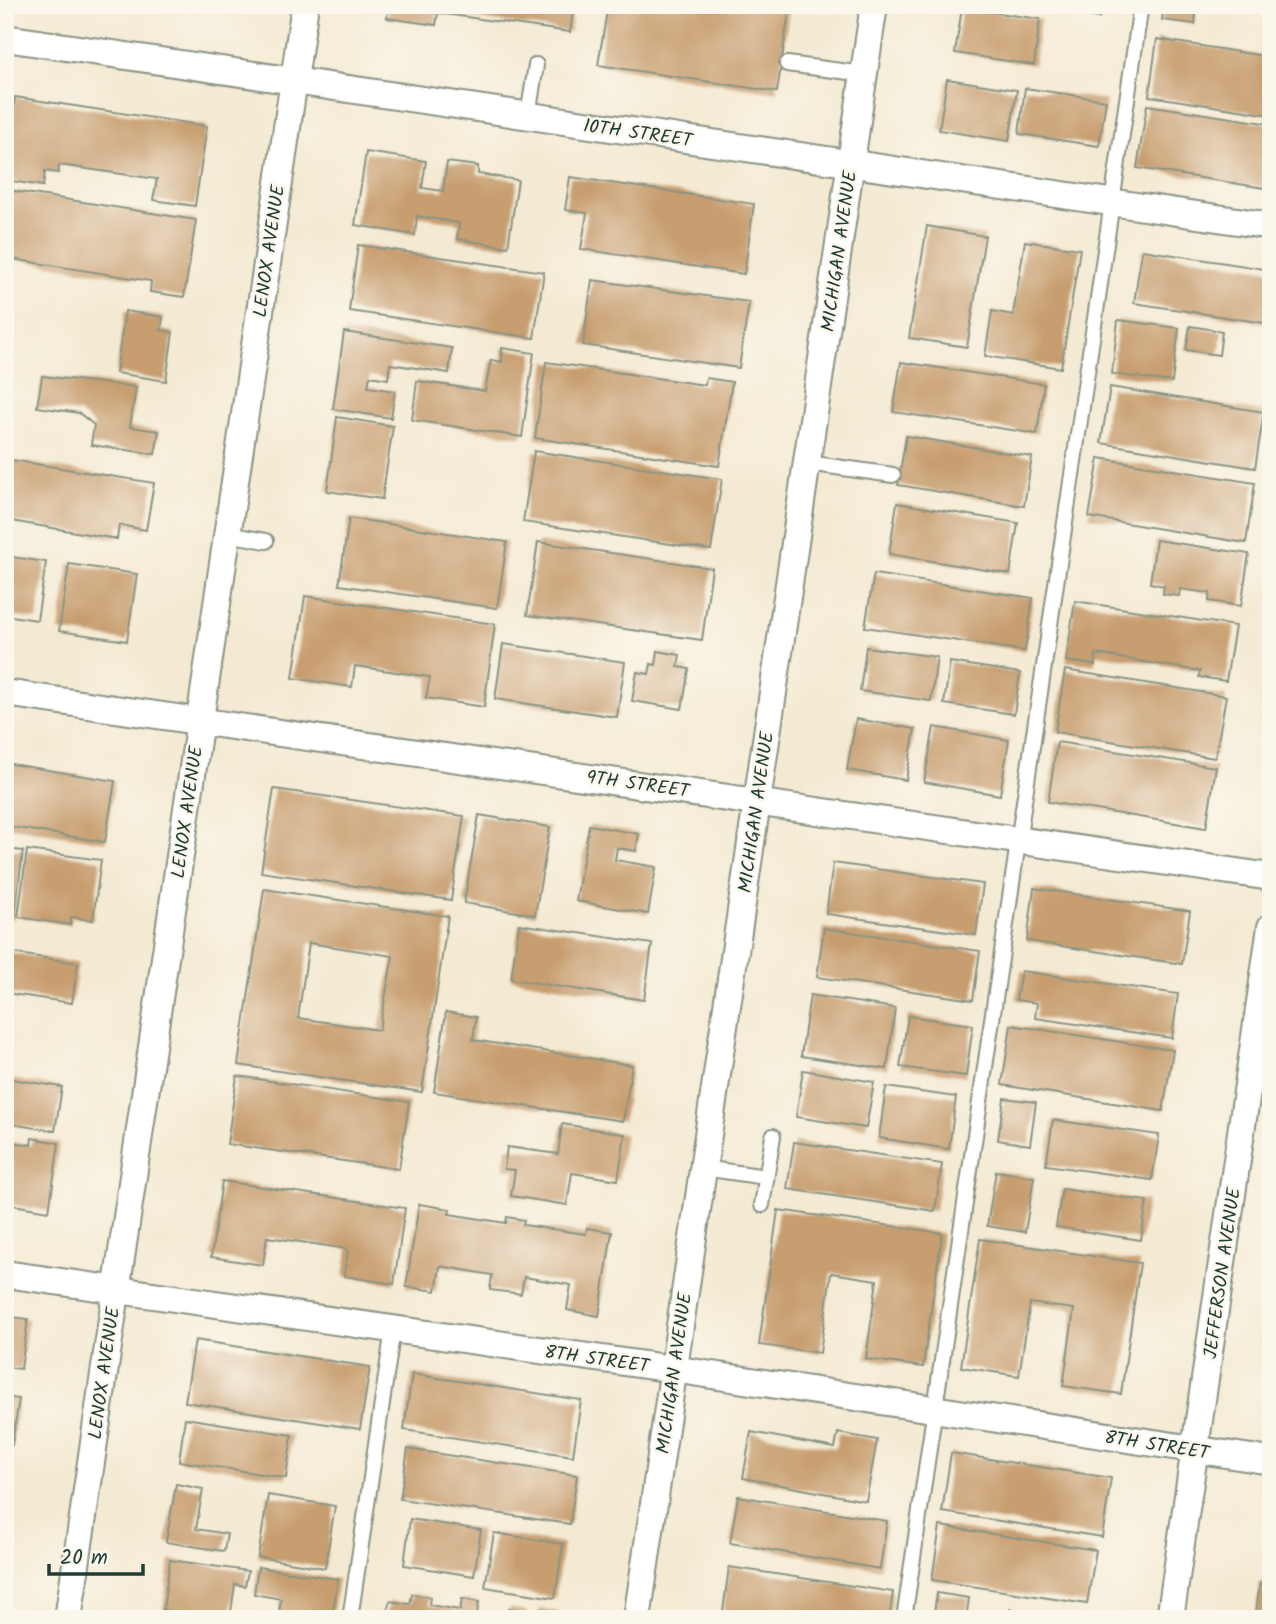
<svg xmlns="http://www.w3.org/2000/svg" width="1276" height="1624" font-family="Kalam,sans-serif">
  <rect width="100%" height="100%" fill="#fbf7ec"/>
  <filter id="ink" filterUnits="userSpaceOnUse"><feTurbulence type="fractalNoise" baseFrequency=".0143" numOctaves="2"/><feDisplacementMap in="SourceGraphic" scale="14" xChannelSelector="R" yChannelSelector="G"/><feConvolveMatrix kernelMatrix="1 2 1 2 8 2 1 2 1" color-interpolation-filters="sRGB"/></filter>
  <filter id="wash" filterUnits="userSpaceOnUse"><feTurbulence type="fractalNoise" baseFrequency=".00686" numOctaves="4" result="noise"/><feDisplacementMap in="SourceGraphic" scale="28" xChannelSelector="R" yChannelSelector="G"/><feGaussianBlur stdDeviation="1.57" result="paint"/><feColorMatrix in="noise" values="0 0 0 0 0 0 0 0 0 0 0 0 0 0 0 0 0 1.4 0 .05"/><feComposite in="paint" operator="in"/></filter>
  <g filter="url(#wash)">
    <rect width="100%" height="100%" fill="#f4ead3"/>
    <g id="blocks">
      <g fill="#c79e6f" fill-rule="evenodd">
        <polygon points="389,5 574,5 570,32 438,13 436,25 387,18"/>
        <polygon points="608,5 790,5 777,92 598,65"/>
        <polygon points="1032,5 1101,5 1099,18"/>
        <polygon points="1164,5 1197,5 1195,24 1162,20"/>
        <polygon points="962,8 1040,19 1034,65 955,53"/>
        <polygon points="1157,39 1271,57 1271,115 1149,96"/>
        <polygon points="947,79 1017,90 1009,141 939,130"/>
        <polygon points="1025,88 1106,100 1099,146 1019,134"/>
        <polygon points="15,97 207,126 195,206 153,200 157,179 59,165 58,173 45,171 43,186 5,180"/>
        <polygon points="1147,105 1271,124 1271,189 1137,168"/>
        <polygon points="366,152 426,161 422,188 443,191 447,162 478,166 478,174 518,180 508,247 457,239 459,223 417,216 415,235 355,225"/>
        <polygon points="570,177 754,204 744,274 581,249 587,213 565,210"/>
        <polygon points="7,190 196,220 184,297 150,292 151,281 5,258"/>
        <polygon points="927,226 985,236 967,347 909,338"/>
        <polygon points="1025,241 1080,249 1061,368 985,356 992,311 1013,315"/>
        <polygon points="358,245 544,272 534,338 349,311"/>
        <polygon points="1142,250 1271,270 1271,324 1134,303"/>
        <polygon points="592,280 749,302 739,368 583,345"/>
        <polygon points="125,311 163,317 161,330 173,332 166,381 116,373"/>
        <polygon points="1118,320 1179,328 1172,382 1112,374"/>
        <polygon points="1190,326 1222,331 1219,355 1186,350"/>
        <polygon points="344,332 452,348 449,373 390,364 388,379 370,376 368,387 395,391 391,418 333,409"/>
        <polygon points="502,348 534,353 522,437 412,420 417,381 485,391 491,360 502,362"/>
        <polygon points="546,362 705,385 706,378 732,382 719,466 535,438"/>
        <polygon points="901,362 1044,384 1037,434 893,412"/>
        <polygon points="42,376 136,387 130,427 159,431 155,454 91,445 94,425 79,413 37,407"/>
        <polygon points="1110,387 1264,412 1255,468 1101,443"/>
        <polygon points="337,417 393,426 382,499 327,491"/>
        <polygon points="906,436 1032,457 1024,506 898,485"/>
        <polygon points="534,451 722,479 711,550 523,522"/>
        <polygon points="1099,458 1255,483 1246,543 1089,517"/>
        <polygon points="5,459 154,483 146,530 119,525 117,539 5,520"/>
        <polygon points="897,503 1018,523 1010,574 889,554"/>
        <polygon points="349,518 507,542 497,608 339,585"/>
        <polygon points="1156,540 1249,554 1241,606 1209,601 1210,593 1180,589 1179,596 1163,594 1164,586 1150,583"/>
        <polygon points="538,542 712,568 702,640 527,615"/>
        <polygon points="5,556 46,562 37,620 5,615"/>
        <polygon points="69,564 137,574 127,641 59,631"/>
        <polygon points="874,574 1033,598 1025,651 865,627"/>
        <polygon points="305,596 495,624 484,707 426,698 430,677 355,666 352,687 293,678"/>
        <polygon points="1075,601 1235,626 1226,681 1199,677 1200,671 1096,654 1095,665 1066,661"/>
        <polygon points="503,644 625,662 617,717 495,699"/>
        <polygon points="866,647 937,657 931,701 860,691"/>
        <polygon points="658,651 680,655 678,667 689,669 682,709 632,701 637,672 649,674 651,664 656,665"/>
        <polygon points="950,662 1020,673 1014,714 944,704"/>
        <polygon points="1065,670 1226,696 1215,758 1055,732"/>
        <polygon points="856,719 915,729 906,780 847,770"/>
        <polygon points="934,727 1009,740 1000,795 924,782"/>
        <polygon points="1057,742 1216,767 1206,828 1048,802"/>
        <polygon points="5,763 115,781 105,842 5,826"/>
        <polygon points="274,789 464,816 451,900 261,872"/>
        <polygon points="479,815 550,827 535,915 464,903"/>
        <polygon points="589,825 639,834 636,851 617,848 615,860 656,867 648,914 576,901"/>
        <polygon points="5,849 23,851 14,919 5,918"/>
        <polygon points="27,850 101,860 93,920 71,917 70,925 18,917"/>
        <polygon points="833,863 983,884 976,935 826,914"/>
        <polygon points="1034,888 1190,911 1182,964 1027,941"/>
        <path d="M264 889 448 916 422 1092 238 1065ZM309 943 393 956 379 1030 298 1018Z"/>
        <polygon points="519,924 652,944 644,1000 511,979"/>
        <polygon points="824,928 980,951 973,1000 817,977"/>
        <polygon points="5,952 78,963 72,1003 5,993"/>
        <polygon points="1021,971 1178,994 1172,1038 1035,1018 1037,1003 1016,1000"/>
        <polygon points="810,995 895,1008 887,1069 801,1056"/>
        <polygon points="446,1012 476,1017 473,1040 632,1065 623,1121 434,1092"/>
        <polygon points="908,1016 973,1025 966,1076 900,1067"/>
        <polygon points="1011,1025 1173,1050 1163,1111 1002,1085"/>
        <polygon points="803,1070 874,1082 866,1128 796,1117"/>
        <polygon points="237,1076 409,1102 399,1169 227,1144"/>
        <polygon points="5,1078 62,1087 55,1131 5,1123"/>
        <polygon points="886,1087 956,1097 949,1149 879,1138"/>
        <polygon points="1004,1098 1036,1102 1030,1145 998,1140"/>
        <polygon points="1053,1120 1159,1135 1152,1180 1046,1165"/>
        <polygon points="562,1124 625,1134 618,1180 572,1173 567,1205 511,1196 515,1170 504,1169 507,1147 558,1154"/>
        <polygon points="32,1138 59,1143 49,1211 13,1205 9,1231 5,1230 5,1141 31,1145"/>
        <polygon points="794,1142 942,1164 935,1211 787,1189"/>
        <polygon points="996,1171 1034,1177 1025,1232 987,1226"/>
        <polygon points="222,1181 405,1208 394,1284 344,1276 348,1249 267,1237 263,1265 211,1257"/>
        <polygon points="1062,1189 1147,1201 1141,1240 1056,1227"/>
        <polygon points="419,1204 450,1209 449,1214 506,1223 507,1217 524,1220 523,1225 586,1234 587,1228 612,1232 599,1316 567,1310 571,1285 524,1277 521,1294 490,1290 492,1275 440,1266 436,1291 406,1287"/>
        <polygon points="778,1210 942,1233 923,1367 866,1359 877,1280 831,1273 820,1353 759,1345"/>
        <polygon points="980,1239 1140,1263 1121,1394 1063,1386 1074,1309 1030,1303 1019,1376 961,1367"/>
        <polygon points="5,1316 28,1319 21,1369 5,1367"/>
        <polygon points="195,1340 370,1367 360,1429 185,1402"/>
        <polygon points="412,1374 581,1400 573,1456 404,1430"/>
        <polygon points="5,1397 19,1399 12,1445 5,1444"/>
        <polygon points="185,1418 292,1435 286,1478 179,1461"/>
        <polygon points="751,1432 835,1448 838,1433 877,1440 866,1501 743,1478"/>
        <polygon points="408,1449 577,1475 570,1524 400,1499"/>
        <polygon points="951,1453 1111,1478 1102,1537 942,1512"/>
        <polygon points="176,1484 203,1489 196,1529 227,1534 224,1551 166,1542"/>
        <polygon points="268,1495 335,1506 325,1568 258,1557"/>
        <polygon points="738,1496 887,1521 880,1569 730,1543"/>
        <polygon points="410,1519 481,1530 474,1576 404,1565"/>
        <polygon points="940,1526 1096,1550 1087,1604 932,1580"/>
        <polygon points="494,1533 563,1544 555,1598 485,1587"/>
        <polygon points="170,1560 248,1571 245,1586 235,1584 230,1619 163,1610"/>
        <polygon points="258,1567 338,1579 332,1619 278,1619 281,1599 254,1594"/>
        <polygon points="729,1567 893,1592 889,1619 722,1619"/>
        <polygon points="1260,1583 1271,1584 1271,1619 1255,1619"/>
        <polygon points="937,1593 969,1598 966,1619 933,1619"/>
        <polygon points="412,1594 430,1597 429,1605 460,1610 462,1599 479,1602 477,1613 505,1619 384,1619 390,1601 410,1604"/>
        <polygon points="509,1608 527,1611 525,1619 508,1619"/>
        <polygon points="540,1609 559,1612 558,1619 538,1619"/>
        <polygon points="1010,1609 1067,1617 1067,1619 1008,1619"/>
      </g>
    </g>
  </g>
  <g filter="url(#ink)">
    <use href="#blocks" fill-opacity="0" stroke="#8a9484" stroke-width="2"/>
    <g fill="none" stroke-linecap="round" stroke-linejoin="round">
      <defs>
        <g id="lane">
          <polyline points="787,64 864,74"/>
          <polyline points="528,116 536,65"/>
          <polyline points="807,463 893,475"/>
          <polyline points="227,534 266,541"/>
          <polyline points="703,1168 766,1177"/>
          <polyline points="762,1205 773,1136"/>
          <polyline points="350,1619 393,1329"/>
          <polyline points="904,1619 1141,5"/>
        </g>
        <g id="street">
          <polyline points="5,38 1271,226"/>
          <polyline points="5,693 1271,877"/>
          <polyline points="5,1274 673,1369 1271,1461"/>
          <polyline points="68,1619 305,5"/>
          <polyline points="637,1619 874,5"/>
          <polyline points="1170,1619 1271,927"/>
        </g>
      </defs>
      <use href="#lane" stroke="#8a9484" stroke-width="18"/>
      <use href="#street" stroke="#8a9484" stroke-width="30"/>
      <use href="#lane" stroke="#fff" stroke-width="14"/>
      <use href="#street" stroke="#fff" stroke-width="26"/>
    </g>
  </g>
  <g text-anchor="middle" stroke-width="5" stroke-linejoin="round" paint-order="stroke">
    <g font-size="19" fill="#1f3d34" stroke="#fbf7ec">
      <text transform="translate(638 132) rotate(8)" y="7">10TH STREET</text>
      <text transform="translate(268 251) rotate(-82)" y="7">LENOX AVENUE</text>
      <text transform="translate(838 251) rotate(-82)" y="7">MICHIGAN AVENUE</text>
      <text transform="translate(638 783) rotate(8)" y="7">9TH STREET</text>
      <text transform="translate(186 812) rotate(-82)" y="7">LENOX AVENUE</text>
      <text transform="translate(755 812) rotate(-82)" y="7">MICHIGAN AVENUE</text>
      <text transform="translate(1221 1273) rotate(-82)" y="7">JEFFERSON AVENUE</text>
      <text transform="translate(597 1358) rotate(8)" y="7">8TH STREET</text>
      <text transform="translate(103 1373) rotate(-82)" y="7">LENOX AVENUE</text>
      <text transform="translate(673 1373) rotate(-82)" y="7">MICHIGAN AVENUE</text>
      <text transform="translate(1157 1444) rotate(9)" y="7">8TH STREET</text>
    </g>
  </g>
  <rect width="1276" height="1624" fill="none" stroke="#fbf7ec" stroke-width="28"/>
  <path d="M49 1564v10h94v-10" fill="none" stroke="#1f3d34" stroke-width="3.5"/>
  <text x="60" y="1564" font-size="21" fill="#1f3d34" stroke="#fbf7ec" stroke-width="5" paint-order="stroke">20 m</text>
</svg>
